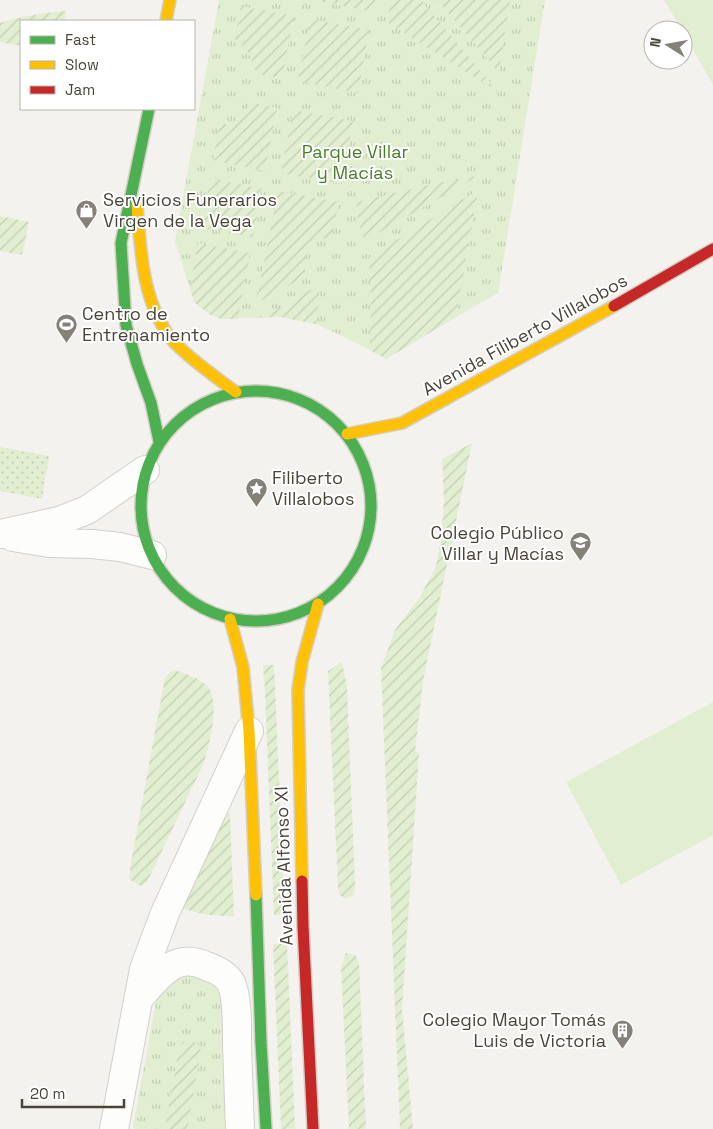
<svg xmlns="http://www.w3.org/2000/svg" width="713" height="1129" font-family="'Space Grotesk',sans-serif">
  <defs>
    <pattern id="grass-dots" width="8" height="8" patternUnits="userSpaceOnUse" patternTransform="scale(1.25)"><rect width="8" height="8" fill="#e1eecf"/><path d="M2 2h.1M6 6h.1" fill="none" stroke="#c3cdb2" stroke-width="1.8" stroke-linecap="round"/></pattern>
    <pattern id="park-tufts" width="24" height="20" patternUnits="userSpaceOnUse" patternTransform="scale(1.25)"><rect width="24" height="20" fill="#e1eecf"/><path d="M3 7l-1-3M5 7V3M7 7l1-3M15 17l-1-3M17 17v-4M19 17l1-3" fill="none" stroke="#c3cdb2"/></pattern>
    <pattern id="garden-furrows" width="10" height="10" patternUnits="userSpaceOnUse" patternTransform="scale(1.25)"><rect width="10" height="10" fill="#e1eecf"/><path d="M-1 1l2-2M0 10L10 0M9 11l2-2" fill="none" stroke="#c3cdb2"/></pattern>
  </defs>
  <rect width="100%" height="100%" fill="#f4f2ee"/>
  <polygon fill="url(#grass-dots)" points="0,447 49,456 42,499 0,491"/>
  <g fill="url(#park-tufts)">
    <polygon points="219,0 545,0 498,293 456,317 386,359 351,340 316,324 281,317 221,319 209,314 194,302 175,241"/>
    <path d="M192 976C214 983 216 984 225 1004L231 1129H135L133 1127 156 1001C165 985 174 977 192 976Z"/>
  </g>
  <g fill="url(#garden-furrows)">
    <polygon points="313,0 375,0 373,12"/>
    <polygon points="391,0 421,0 498,92 387,22"/>
    <polygon points="437,0 510,0 499,72"/>
    <path d="M241 6 294 16 282 78 256 74C252 58 249 49 235 39Z"/>
    <path d="M66 11 64 21H21V46L0 42V23C21 16 43 13 66 11Z"/>
    <polygon points="310,19 369,30 358,93 298,81"/>
    <polygon points="251,102 277,108 265,171 213,160 219,125 230,124 246,113"/>
    <polygon points="293,110 353,121 342,184 281,173"/>
    <polygon points="478,176 364,241 356,211 357,202 437,183"/>
    <polygon points="210,178 262,189 253,237 201,228"/>
    <polygon points="478,190 456,317 386,359 370,350 371,300 369,257"/>
    <polygon points="278,191 338,202 332,237 321,239 310,247 304,263 306,276 256,303"/>
    <polygon points="0,216 29,222 22,255 0,251"/>
    <polygon points="198,243 250,253 238,319 221,319 209,314 194,302 190,287"/>
    <polygon points="311,289 315,293 320,295 316,324 281,317 265,317"/>
    <polygon points="472,443 423,681 415,751 419,753 402,1009 413,1129 400,1129 381,668 395,630 420,597 436,566 441,540 444,501 442,459"/>
    <polygon points="342,662 347,687 355,886 354,895 345,899 339,894 338,887 328,671"/>
    <polygon points="263,665 274,665 285,915 274,915 265,691"/>
    <path d="M173 670C183 672 205 680 210 690 219 708 209 749 202 767L147 882 140 886 129 879 131 863 165 677Z"/>
    <path d="M226 811 229 812 230 816 234 916C213 916 200 915 180 907Z"/>
    <polygon points="273,944 287,944 295,1129 281,1129"/>
    <polygon points="346,953 355,955 359,962 366,1129 349,1129 341,967"/>
    <polygon points="183,1041 193,1041 198,1044 201,1051 187,1129 165,1129 178,1054"/>
  </g>
  <g fill="#e1eecf">
    <polygon points="664,0 713,0 713,85 683,32 683,30 682,30"/>
    <polygon points="713,702 713,835 621,885 566,782"/>
  </g>
  <g fill="none" stroke-linecap="round" stroke-linejoin="round">
    <defs>
      <g id="street">
        <polyline points="0,534 59,521 87,510 145,470"/>
        <polyline points="13,537 49,543 92,544 120,547 152,555"/>
        <path d="M140 997C159 976 175 951 206 966 215 969 226 974 231 983 238 998 237 1028 237 1044 238 1073 239 1101 240 1129"/>
        <polyline points="114,1129 144,969 165,913 249,731"/>
      </g>
      <g id="fast">
        <polyline points="149,109 121,243 126,325 137,364 151,403 159,441"/>
        <circle cx="256" cy="506" r="115"/>
        <polyline points="256,895 261,1043 266,1129"/>
      </g>
      <g id="slow">
        <polyline points="166,21 170,0"/>
        <path d="M137 206C141 253 142 303 173 341 178 347 185 352 190 357 205 369 220 381 236 392"/>
        <polyline points="347,434 402,423 614,306"/>
        <polyline points="230,619 243,667 249,731 256,895"/>
        <polyline points="302,881 298,690 302,662 318,604"/>
      </g>
      <g id="jam">
        <polyline points="614,306 713,249"/>
        <polyline points="302,881 303,926 313,1129"/>
      </g>
    </defs>
    <use href="#street" stroke="#d2d0cb" stroke-width="30"/>
    <use href="#fast" stroke="#d3cfc5" stroke-width="14"/>
    <use href="#slow" stroke="#d3cfc5" stroke-width="14"/>
    <use href="#jam" stroke="#d3cfc5" stroke-width="14"/>
    <use href="#street" stroke="#fdfdfc" stroke-width="28"/>
    <use href="#fast" stroke="#4caf50" stroke-width="11"/>
    <use href="#slow" stroke="#ffc107" stroke-width="11"/>
    <use href="#jam" stroke="#c62828" stroke-width="11"/>
  </g>
  <defs>
    <symbol id="shop-pin" viewBox="-11 -11 22 30"><path d="M0 17L-7.5 6A9.5 9.5 0 1 1 7.5 6Z" fill="#868178" stroke="#fff"/><path d="M-5-2.5h2.3a2.7 3.5 0 0 1 5.4 0H5L5.5 6h-11ZM-1.5-2.5h3a1.5 2.3 0 0 0-3 0Z" fill="#fff"/></symbol>
    <symbol id="stadium-pin" viewBox="-11 -11 22 30"><path d="M0 17L-7.5 6A9.5 9.5 0 1 1 7.5 6Z" fill="#868178" stroke="#fff"/><path d="M0-5a6.5 5 0 1 0 0 10a6.5 5 0 1 0 0-10ZM-3.5-1.8h7v3.6h-7Z" fill="#fff"/></symbol>
    <symbol id="sight-pin" viewBox="-11 -11 22 30"><path d="M0 17L-7.5 6A9.5 9.5 0 1 1 7.5 6Z" fill="#868178" stroke="#fff"/><path d="M0-6L1.8-2.2L6-1.7L2.9 1.2L3.7 5.4L0 3.3L-3.7 5.4L-2.9 1.2L-6-1.7L-1.8-2.2Z" fill="#fff"/></symbol>
    <symbol id="school-pin" viewBox="-11 -11 22 30"><path d="M0 17L-7.5 6A9.5 9.5 0 1 1 7.5 6Z" fill="#868178" stroke="#fff"/><path d="M0-5L7-2L0 1L-7-2ZM-4 1L0 2.5L4 1V4Q0 6-4 4Z" fill="#fff"/></symbol>
    <symbol id="building-pin" viewBox="-11 -11 22 30"><path d="M0 17L-7.5 6A9.5 9.5 0 1 1 7.5 6Z" fill="#868178" stroke="#fff"/><path d="M-4-6H4V6H1V3H-1V6H-4ZM-2.5-4.3h1.7v1.8h-1.7ZM.8-4.3h1.7v1.8H.8ZM-2.5-1h1.7V.8h-1.7ZM.8-1h1.7V.8H.8Z" fill="#fff"/></symbol>
  </defs>
  <g fill-rule="evenodd">
    <use href="#shop-pin" x="74" y="198" width="25" height="34"/>
    <use href="#stadium-pin" x="54" y="312" width="25" height="34"/>
    <use href="#sight-pin" x="244" y="476" width="25" height="34"/>
    <use href="#school-pin" x="568" y="530" width="25" height="34"/>
    <use href="#building-pin" x="610" y="1018" width="25" height="34"/>
  </g>
  <g text-anchor="middle" stroke-width="4" stroke-linejoin="round" paint-order="stroke">
    <g font-size="18" fill="#4a7f2a" stroke="#fff">
      <text x="355" y="158">Parque Villar<tspan x="355" dy="21">y Macías</tspan></text>
    </g>
    <g font-size="18" fill="#4b4439" stroke="#fff" text-anchor="start">
      <text x="103" y="206">Servicios Funerarios<tspan x="103" dy="21">Virgen de la Vega</tspan></text>
      <text x="82" y="320">Centro de<tspan x="82" dy="21">Entrenamiento</tspan></text>
      <text x="272" y="484">Filiberto<tspan x="272" dy="21">Villalobos</tspan></text>
      <text x="564" y="539" text-anchor="end">Colegio Público<tspan x="564" dy="21">Villar y Macías</tspan></text>
      <text x="606" y="1026" text-anchor="end">Colegio Mayor Tomás<tspan x="606" dy="21">Luis de Victoria</tspan></text>
    </g>
    <g font-size="18" fill="#4b4439" stroke="#fff">
      <text transform="translate(525 335) rotate(-29)" y="6">Avenida Filiberto Villalobos</text>
      <text transform="translate(284 866) rotate(-92)" y="6">Avenida Alfonso XI</text>
    </g>
  </g>
  <rect x="20" y="20" width="175" height="90" fill="#ffffff" stroke="#b7b4b0"/>
  <rect x="30" y="36" width="25" height="8" fill="#4caf50" stroke="#b7b4b0"/>
  <text x="65" y="45" font-size="15" fill="#4b4439">Fast</text>
  <rect x="30" y="61" width="25" height="8" fill="#ffc107" stroke="#b7b4b0"/>
  <text x="65" y="70" font-size="15" fill="#4b4439">Slow</text>
  <rect x="30" y="86" width="25" height="8" fill="#c62828" stroke="#b7b4b0"/>
  <text x="65" y="95" font-size="15" fill="#4b4439">Jam</text>
  <g transform="translate(668 45) rotate(281)"><circle r="24" fill="#ffffff" stroke="#b7b4b0"/>
  <path d="M0-4L9 19L0 12L-9 19Z" fill="#868178"/>
  <text y="-8" font-size="14" font-weight="bold" text-anchor="middle" fill="#4b4439">N</text>
  </g>
  <path d="M22 1099v8h102v-8" fill="none" stroke="#4b4439" stroke-width="2.5"/>
  <text x="30" y="1099" font-size="15" fill="#4b4439" stroke="#ffffff" stroke-width="4" paint-order="stroke">20 m</text>
</svg>
